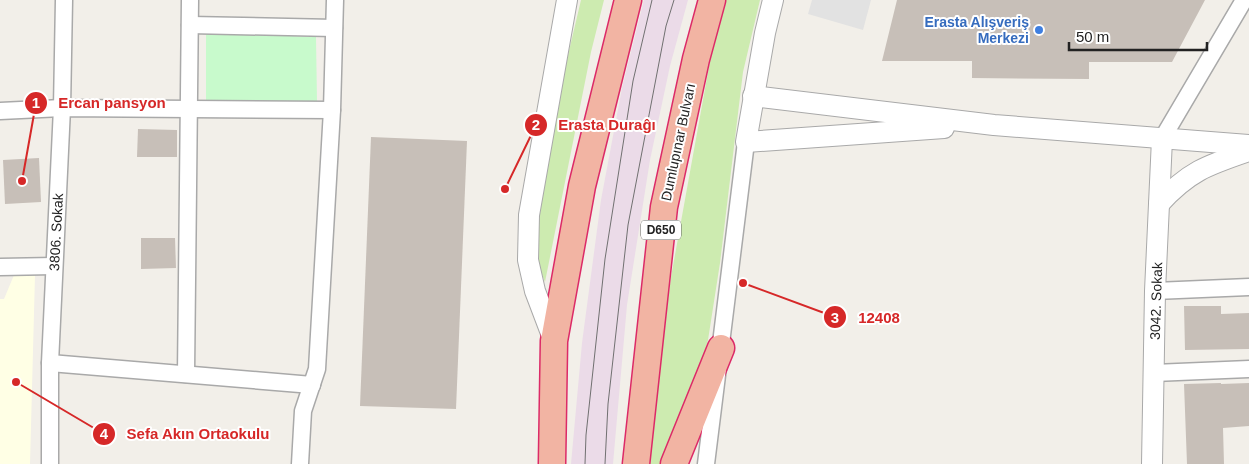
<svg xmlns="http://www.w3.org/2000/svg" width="1249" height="464" font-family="Arial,sans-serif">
  <rect width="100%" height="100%" fill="#f2efe9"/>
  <polygon fill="#ebdbe8" points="644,0 688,0 670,66 650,160 627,305 613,464 571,464 582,343 601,200 622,88"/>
  <polygon fill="#ffffe5" points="14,275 35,275 30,464 0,464 0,299 4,299"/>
  <g fill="#cdebb0">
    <polygon points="581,0 604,0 591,52 545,282 539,267 536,240 556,106"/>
    <polygon points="724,0 760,0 743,72 720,263 708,340 690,410 668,464 647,464 671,277 716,28"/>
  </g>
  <polygon fill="#c8facc" points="206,33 316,37 317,102 206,103"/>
  <polygon fill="#e2e2e2" points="812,0 871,0 863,30 808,14"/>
  <g fill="#c7bfb8">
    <polygon points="897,0 1205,0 1172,62 1089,62 1089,79 972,78 972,61 882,61"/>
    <polygon points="138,129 177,130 177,157 137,157"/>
    <polygon points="371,137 467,141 456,409 360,406"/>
    <polygon points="39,158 41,202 5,204 3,160"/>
    <polygon points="141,238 175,238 176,268 141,269"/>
    <polygon points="1184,306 1221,306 1221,314 1249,313 1249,349 1185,350"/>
    <polygon points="1221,383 1221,384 1249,383 1249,426 1223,428 1224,464 1187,464 1184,384"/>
  </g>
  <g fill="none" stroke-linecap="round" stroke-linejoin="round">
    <defs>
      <g id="minor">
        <polyline points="190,25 334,28"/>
        <polyline points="0,111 62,108 332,110"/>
        <polyline points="1162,139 1244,0"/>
        <polyline points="0,267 54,266"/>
        <polyline points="1155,291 1249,287"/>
        <polyline points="50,363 312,385"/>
        <polyline points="1154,373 1249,369"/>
        <polyline points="186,374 190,0"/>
        <polyline points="50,464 50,363 62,108 64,0"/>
        <polyline points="300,464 303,411 317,369 332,110 335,0"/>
        <polyline points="706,464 746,142"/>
      </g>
      <g id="tertiary">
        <polyline points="773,0 765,33 746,142 944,128"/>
        <polyline points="753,96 994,125 1249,145"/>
        <path d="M1159 204C1189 171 1208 165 1249 151"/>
        <polyline points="554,341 535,291 528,260 529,215 567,0"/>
        <polyline points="1152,464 1155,291 1162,139"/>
      </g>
      <g id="trunk">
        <polyline points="552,464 554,341 582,186 628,0"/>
        <polyline points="636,464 664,207 696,59 712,0"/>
        <polyline points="674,464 721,348"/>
      </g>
    </defs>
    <use href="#minor" stroke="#a9a9a9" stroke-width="19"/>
    <use href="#tertiary" stroke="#a9a9a9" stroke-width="22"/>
    <use href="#trunk" stroke="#dc2a67" stroke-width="29"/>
    <use href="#minor" stroke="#fff" stroke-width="16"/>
    <use href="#tertiary" stroke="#fff" stroke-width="20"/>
    <use href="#trunk" stroke="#f2b4a3" stroke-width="26"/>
    <g stroke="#707070" stroke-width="1">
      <polyline points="585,464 586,435 605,259 633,81 652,0"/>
      <polyline points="605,464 608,404 628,225 666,26 674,0"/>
    </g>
  </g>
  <circle fill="#3f7fe0" stroke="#fff" stroke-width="2" cx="1039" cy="30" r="5"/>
  <g text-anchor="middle" stroke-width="4" stroke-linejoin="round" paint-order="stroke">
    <rect fill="#fff" stroke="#646464" stroke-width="1" x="641" y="220.5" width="40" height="19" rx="4"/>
    <g font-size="12" font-weight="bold" fill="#222">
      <text x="661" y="234">D650</text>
    </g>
    <g font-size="14" font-weight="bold" fill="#366cbe" stroke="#fff" text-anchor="end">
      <text x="1029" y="27">Erasta Alışveriş<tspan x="1029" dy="16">Merkezi</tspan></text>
    </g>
    <g font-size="14" fill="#222" stroke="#fff">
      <text transform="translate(678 142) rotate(-78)" y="5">Dumlupınar Bulvarı</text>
      <text transform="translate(56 232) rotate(-87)" y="5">3806. Sokak</text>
      <text transform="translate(1156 301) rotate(-88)" y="5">3042. Sokak</text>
    </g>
  </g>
  <path fill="none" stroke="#d62828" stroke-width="2" d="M22 181L36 103M505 189L536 125M743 283L835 317M16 382L104 434"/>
  <g fill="#d62828" stroke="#fff" stroke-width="2">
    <circle cx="22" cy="181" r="5"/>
    <circle cx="505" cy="189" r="5"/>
    <circle cx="743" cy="283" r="5"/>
    <circle cx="16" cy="382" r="5"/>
    <circle cx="36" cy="103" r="12"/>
    <circle cx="536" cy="125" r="12"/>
    <circle cx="835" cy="317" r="12"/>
    <circle cx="104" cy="434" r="12"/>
  </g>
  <g font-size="15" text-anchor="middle" font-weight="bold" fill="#fff">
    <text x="36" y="108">1</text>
    <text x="536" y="130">2</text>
    <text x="835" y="323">3</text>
    <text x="104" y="439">4</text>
  </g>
  <g font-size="15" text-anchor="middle" font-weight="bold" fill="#d62828" stroke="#fff" stroke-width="4" stroke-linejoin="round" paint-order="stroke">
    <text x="112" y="108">Ercan pansyon</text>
    <text x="607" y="130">Erasta Duraĝı</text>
    <text x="879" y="323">12408</text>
    <text x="198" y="439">Sefa Akın Ortaokulu</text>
  </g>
  <path d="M1069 42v8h138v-8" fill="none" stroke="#222222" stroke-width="2.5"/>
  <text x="1076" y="42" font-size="15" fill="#222222" stroke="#ffffff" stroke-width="4" paint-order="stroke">50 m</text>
</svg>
